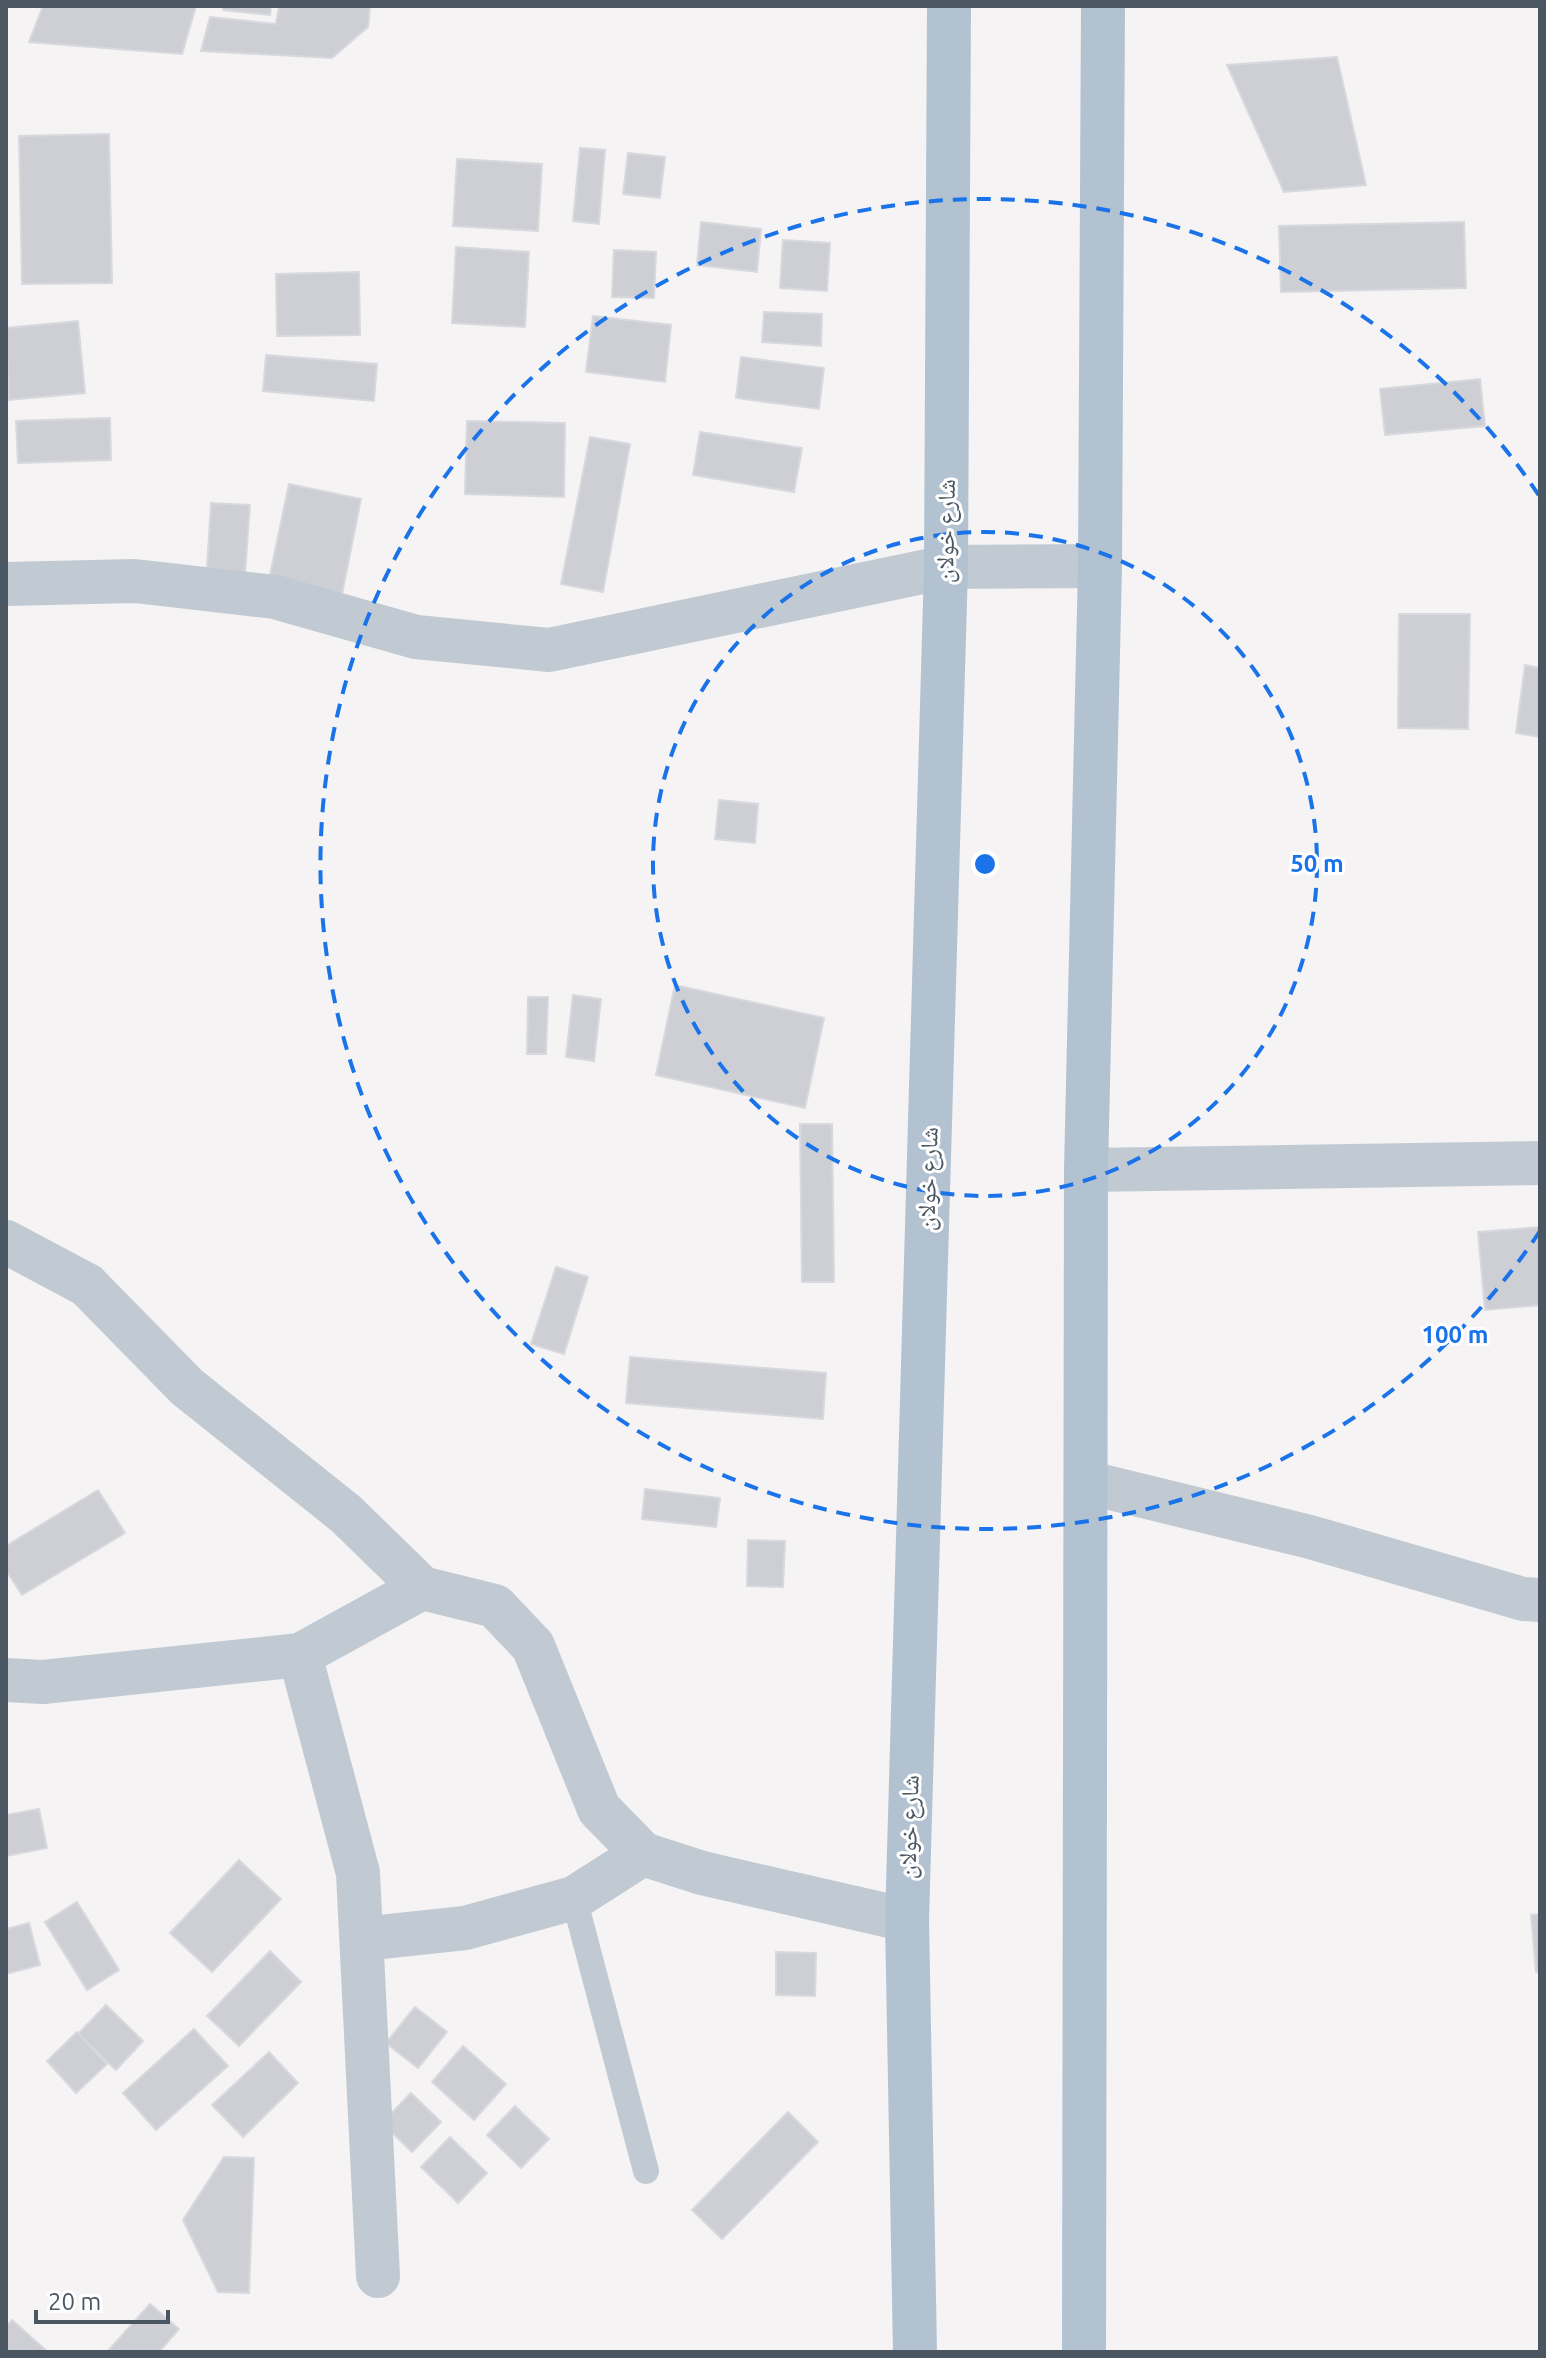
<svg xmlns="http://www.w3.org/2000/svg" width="1546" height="2358" font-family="Ubuntu,'Noto Naskh Arabic',sans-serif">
  <rect width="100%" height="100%" fill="#f5f3f3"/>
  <g fill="#cdcfd5" stroke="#d7d9de" stroke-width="2">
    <polygon points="43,6 196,6 182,54 29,42"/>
    <polygon points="223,6 271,6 270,15 223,10"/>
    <polygon points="279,6 370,6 368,27 332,58 201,51 210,17 276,24"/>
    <polygon points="1337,57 1366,185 1284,192 1227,65"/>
    <polygon points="109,134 112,283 22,284 19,136"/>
    <polygon points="580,148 605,150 599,224 573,221"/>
    <polygon points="628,153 665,157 660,198 623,194"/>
    <polygon points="457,159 542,164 538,231 453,226"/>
    <polygon points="701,222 761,229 757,272 697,265"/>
    <polygon points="1464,222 1466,288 1281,292 1279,226"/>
    <polygon points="783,240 830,243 827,291 780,288"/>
    <polygon points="456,247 529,252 525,327 452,323"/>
    <polygon points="614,250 656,252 654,298 612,297"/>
    <polygon points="359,272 360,335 277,336 276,274"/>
    <polygon points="764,312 822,314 821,346 762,342"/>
    <polygon points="593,316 671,325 665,382 586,372"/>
    <polygon points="78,321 85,393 9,400 6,328"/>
    <polygon points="266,355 377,364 374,401 263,391"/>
    <polygon points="741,357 824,368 819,409 736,398"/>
    <polygon points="1480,379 1485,426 1385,435 1380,389"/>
    <polygon points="110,418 111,460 18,463 16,421"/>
    <polygon points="467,421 565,423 564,497 465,494"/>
    <polygon points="700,432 802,448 794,492 693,475"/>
    <polygon points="590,437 630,444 603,592 561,584"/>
    <polygon points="289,484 361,499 340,604 267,589"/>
    <polygon points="211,503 250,505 243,602 205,600"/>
    <polygon points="1399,614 1470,614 1468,729 1398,728"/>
    <polygon points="1525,665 1540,668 1540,737 1516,733"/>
    <polygon points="719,800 758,804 755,843 715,839"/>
    <polygon points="675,985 824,1018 805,1108 656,1075"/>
    <polygon points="573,995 601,999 594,1061 566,1057"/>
    <polygon points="528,997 548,997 546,1054 527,1054"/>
    <polygon points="800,1124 832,1124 834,1282 802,1282"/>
    <polygon points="1540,1227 1540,1305 1485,1310 1478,1232"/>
    <polygon points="556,1267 588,1277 564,1354 531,1344"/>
    <polygon points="630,1357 826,1373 823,1419 626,1403"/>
    <polygon points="645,1489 720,1498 716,1527 642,1519"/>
    <polygon points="98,1490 125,1533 22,1595 6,1570 6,1546"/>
    <polygon points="748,1540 785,1541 783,1587 747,1586"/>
    <polygon points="39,1809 47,1848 6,1856 6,1815"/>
    <polygon points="239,1860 281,1899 212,1972 170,1933"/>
    <polygon points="77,1902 119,1970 87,1990 45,1922"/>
    <polygon points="1540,1914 1540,1972 1536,1972 1531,1915"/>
    <polygon points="29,1923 40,1965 6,1974 6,1929"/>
    <polygon points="270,1951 301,1982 239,2046 207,2016"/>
    <polygon points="776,1952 816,1953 815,1996 776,1995"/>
    <polygon points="106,2005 143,2041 116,2070 78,2034"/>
    <polygon points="415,2007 447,2032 418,2068 386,2043"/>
    <polygon points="194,2029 228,2066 156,2130 123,2093"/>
    <polygon points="77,2032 107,2064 76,2093 47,2061"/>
    <polygon points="463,2046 506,2084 474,2120 432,2082"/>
    <polygon points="269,2052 298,2083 243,2137 212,2105"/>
    <polygon points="411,2093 441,2122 412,2152 382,2123"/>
    <polygon points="515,2106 549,2139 521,2168 487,2135"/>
    <polygon points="788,2112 818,2142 722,2239 692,2210"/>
    <polygon points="450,2137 487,2173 458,2203 421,2167"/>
    <polygon points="224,2157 254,2158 249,2293 218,2292 183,2220"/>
    <polygon points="150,2304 179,2329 159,2352 107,2352"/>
    <polygon points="12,2320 48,2352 6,2352 6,2327"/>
  </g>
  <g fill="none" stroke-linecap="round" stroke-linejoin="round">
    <polyline stroke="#c1cad2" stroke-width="26" points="574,1898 646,2171"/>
    <g stroke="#c1cad2" stroke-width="44">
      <polyline points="6,584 135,581 275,597 416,637 549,650 946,567 1100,566"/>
      <polyline points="1086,1170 1540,1163"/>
      <polyline points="6,1242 87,1285 187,1387 346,1514 422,1588"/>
      <polyline points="1086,1482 1310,1537 1523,1599 1540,1600"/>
      <polyline points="300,1655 358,1873 378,2276"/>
      <polyline points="6,1680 43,1682 300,1655 422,1588 495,1606 533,1646 599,1809 643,1854 702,1873 907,1920"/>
      <polyline points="362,1939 465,1928 574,1898 643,1854"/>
    </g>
    <g stroke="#b3c2d1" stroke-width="44">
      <polyline points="915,2352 907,1920 946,567 949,6"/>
      <polyline points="1084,2352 1086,1170 1100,566 1103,6"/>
    </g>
  </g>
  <g fill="none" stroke="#1a73e8" stroke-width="4" stroke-dasharray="14 10">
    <circle cx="985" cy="864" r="332"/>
    <path d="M1540 1231A665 665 0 1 1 1540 497"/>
  </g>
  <g text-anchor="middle" stroke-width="6" stroke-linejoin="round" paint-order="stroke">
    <g font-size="24" fill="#4a5661" stroke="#fff">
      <text transform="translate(946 531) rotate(-89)" y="8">شارع خولان</text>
      <text transform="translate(928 1179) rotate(-88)" y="8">شارع خولان</text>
      <text transform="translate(909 1827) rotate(-88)" y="8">شارع خولان</text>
    </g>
  </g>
  <circle cx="985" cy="864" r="12" fill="#1a73e8" stroke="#fff" stroke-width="4"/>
  <g font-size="24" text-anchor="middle" font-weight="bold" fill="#1a73e8" stroke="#fff" stroke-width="6" stroke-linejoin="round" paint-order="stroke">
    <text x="1317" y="872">50 m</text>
    <text x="1455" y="1343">100 m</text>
  </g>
  <rect width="1546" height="2358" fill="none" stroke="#4a5661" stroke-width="16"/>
  <path d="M36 2310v12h132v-12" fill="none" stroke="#4a5661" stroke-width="4"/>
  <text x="48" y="2310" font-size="24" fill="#4a5661" stroke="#ffffff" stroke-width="6" paint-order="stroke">20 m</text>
</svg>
